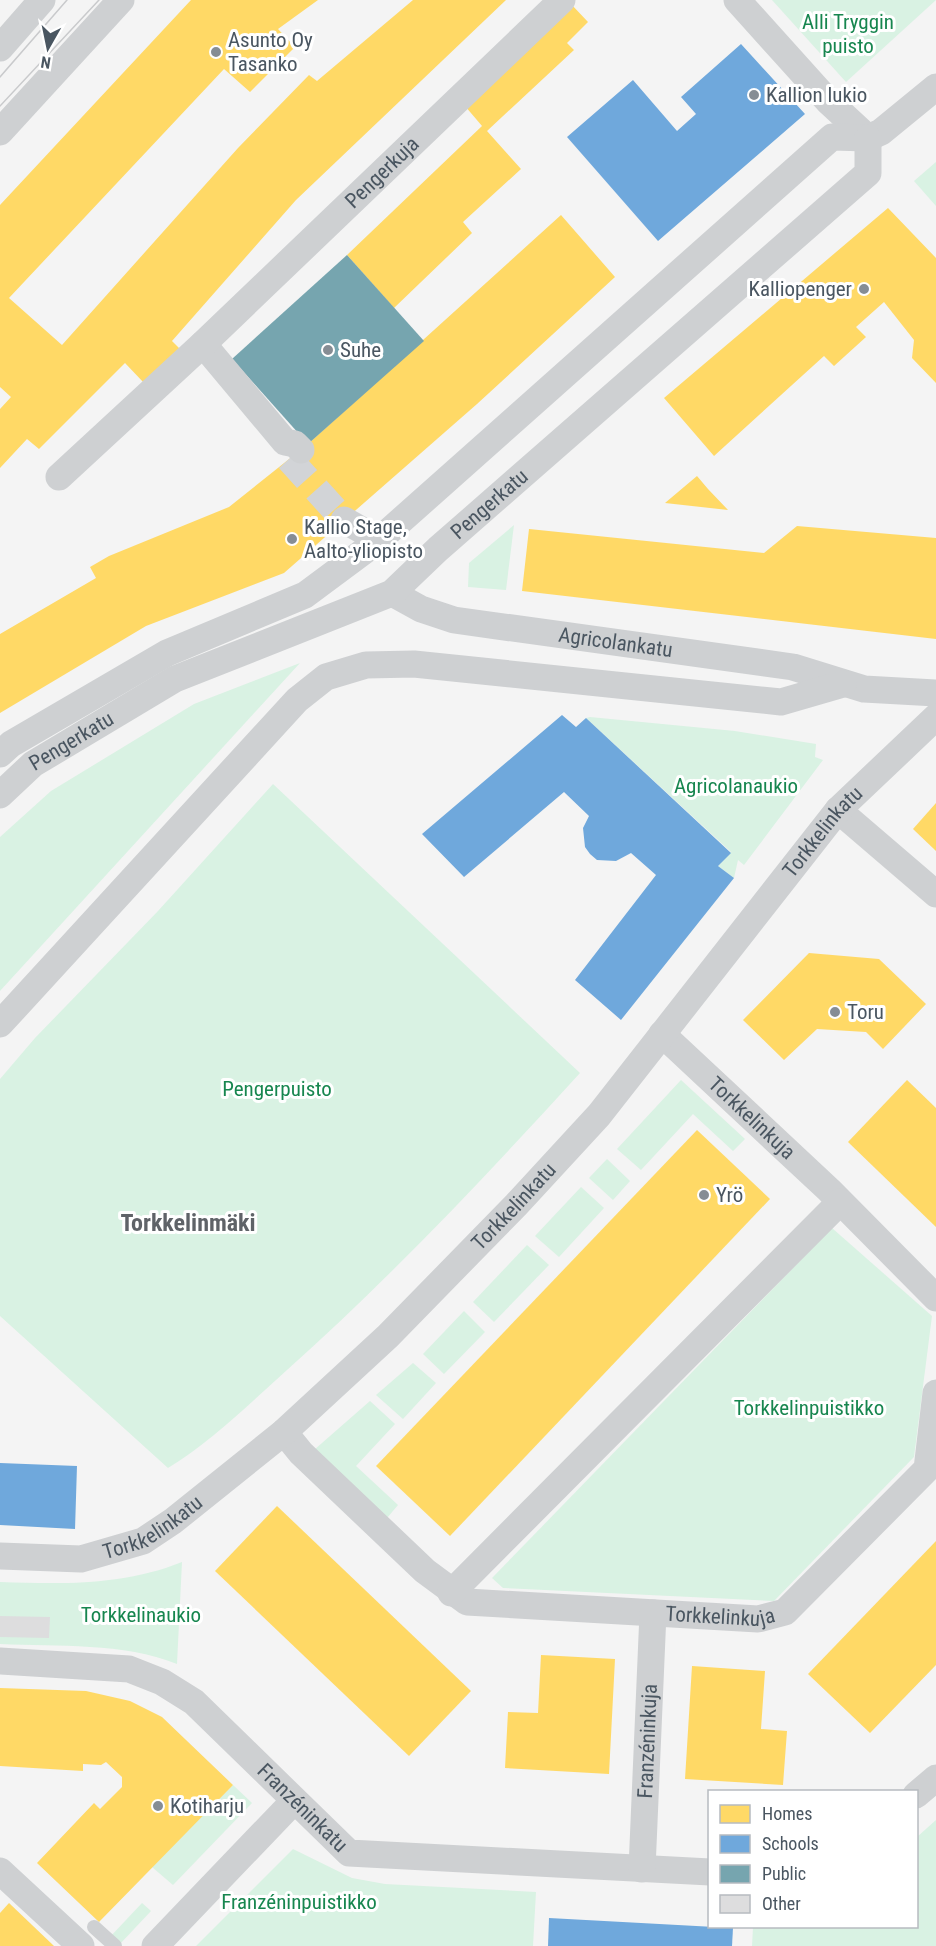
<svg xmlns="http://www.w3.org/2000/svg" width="936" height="1946" font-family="'Roboto Condensed',sans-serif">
  <rect width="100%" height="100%" fill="#f4f4f4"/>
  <g fill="#d9f2e3">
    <polygon points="772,0 936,0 846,82"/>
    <polygon points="936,162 936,206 914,181"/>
    <polygon points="514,525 506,590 468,587 469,563"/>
    <polygon points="300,663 0,991 0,837 51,791 194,704"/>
    <polygon points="590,717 735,731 816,744 815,757 823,760 744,865 738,860 734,878 718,866 731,852 586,718"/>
    <path d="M273 784 580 1073C486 1176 391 1277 287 1370 249 1404 212 1441 168 1468L0 1316V1079L35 1038 158 911Z"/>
    <polygon points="681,1080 745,1139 733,1151 693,1114 641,1170 617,1149"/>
    <polygon points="607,1159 630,1181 613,1200 589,1178"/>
    <polygon points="581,1187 604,1208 559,1257 535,1236"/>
    <polygon points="832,1228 932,1316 914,1457 774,1601 503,1588 492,1578"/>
    <polygon points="527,1245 549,1265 494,1322 473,1302"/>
    <polygon points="464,1311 485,1332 444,1374 423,1354"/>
    <polygon points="413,1363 436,1383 403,1419 376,1395"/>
    <polygon points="370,1401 395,1424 356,1466 398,1505 387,1518 314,1450"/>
    <path d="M182 1562 177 1664C123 1642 58 1647 0 1644V1582C63 1584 122 1586 182 1562Z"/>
    <polygon points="233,1785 252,1803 173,1885 152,1867"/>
    <polygon points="936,1820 936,1946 752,1946 753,1927 916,1926 917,1837"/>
    <polygon points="293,1849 352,1878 385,1884 536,1892 533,1946 196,1946"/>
    <polygon points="142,1903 151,1911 119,1945 110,1937"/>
  </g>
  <g fill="#ffd966">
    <polygon points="191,0 318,0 278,29 295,47 250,92 224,69 9,298 62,345 238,148 309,75 317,81 413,0 506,0 296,200 172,341 180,349 144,383 125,363 39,449 27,439 0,468 0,409 11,397 0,387 0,205"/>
    <polygon points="571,4 588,22 567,43 574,50 487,131 521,169 463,222 472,233 394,308 347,255 482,126 465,106"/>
    <polygon points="888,208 936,258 936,383 912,358 914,340 884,302 856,327 866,337 834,366 824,356 714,456 664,398"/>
    <polygon points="561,215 615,277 477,404 284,573 146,626 0,713 0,634 96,578 90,567 109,556 229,507 308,444"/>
    <polygon points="697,476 708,489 728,510 665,503"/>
    <polygon points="797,526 936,538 936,639 522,591 529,529 764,553"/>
    <polygon points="936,803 936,851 913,829"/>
    <polygon points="809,953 879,959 926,1004 883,1049 866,1032 817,1029 784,1060 743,1020"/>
    <polygon points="907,1080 936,1108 936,1227 848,1142"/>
    <polygon points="697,1130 770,1199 450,1536 376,1466"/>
    <polygon points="277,1506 471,1691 409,1756 215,1571"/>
    <polygon points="936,1541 936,1665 870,1733 808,1674"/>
    <polygon points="541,1655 615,1659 609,1774 505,1768 508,1712 538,1713"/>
    <polygon points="692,1666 765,1671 761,1729 787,1731 783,1785 685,1779"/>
    <polygon points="0,1688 86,1691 130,1701 162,1717 233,1785 99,1922 37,1863 94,1803 100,1809 122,1787 122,1777 106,1762 101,1765 83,1764 83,1771 0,1766"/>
    <polygon points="9,1903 54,1946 0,1946 0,1913"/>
  </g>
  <g fill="#6fa8dc">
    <polygon points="741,44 805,114 658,241 567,137 633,80 677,131 696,114 681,97"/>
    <polygon points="562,715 576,727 586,718 731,853 718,866 734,878 621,1020 575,980 656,875 631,853 616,861 597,860 590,854 585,847 583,828 589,816 564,792 464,877 422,834"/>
    <polygon points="0,1463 77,1466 75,1529 0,1525"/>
    <polygon points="549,1918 733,1928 732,1946 548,1946"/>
  </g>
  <polygon fill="#76a5af" points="347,255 424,341 308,444 232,359"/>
  <polygon fill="#ddddde" points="0,1616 50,1617 49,1638 0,1637"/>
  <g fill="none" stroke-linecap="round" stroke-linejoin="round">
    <polyline stroke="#d2d4d7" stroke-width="27" stroke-dasharray="27 14" stroke-linecap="butt" points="289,459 344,520"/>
    <polyline stroke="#ced0d2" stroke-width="14" points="94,1927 115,1946"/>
    <g stroke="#ced0d2" stroke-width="27">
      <polyline points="737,0 828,101 868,138"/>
      <polyline points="0,48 42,0"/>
      <polyline points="0,132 121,0"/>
      <polyline points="203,344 285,442 295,444 301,450"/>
      <path id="s1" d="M59 477 203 344 562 0"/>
      <polyline points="344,520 379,540"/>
      <path id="s2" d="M392 593 421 609 454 620 793 667 864 689 936 693"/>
      <polyline points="0,754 11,744 167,653 305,595 379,540 832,137 868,138 881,132 936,87"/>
      <path id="s3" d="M0 795 33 764 175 679 392 593 438 549 868 173V138"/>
      <polyline points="838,810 936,894"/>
      <polyline points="0,1024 297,700 326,677 366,665 414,664 781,702 843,684"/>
      <path id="s4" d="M662 1034 829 1190 936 1298"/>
      <path id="s5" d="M284 1432 301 1453 425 1571 467 1602 758 1619 785 1612 927 1469 936 1393"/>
      <path id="s6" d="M0 1556 81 1559 143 1541 173 1521 284 1432 388 1336 516 1205 599 1115 838 810 936 717"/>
      <polyline points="451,1593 840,1202"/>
      <path id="s7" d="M0 1661 129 1669 162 1682 194 1702 349 1853 710 1872"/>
      <polyline points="916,1795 936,1778"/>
      <path id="s8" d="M642 1869 653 1613"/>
      <polyline points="0,1871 81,1946"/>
      <polyline points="155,1946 293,1802"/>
    </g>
    <g stroke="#c9cacc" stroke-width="1.5">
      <polyline points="0,77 67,0"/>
      <polyline points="0,106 99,0"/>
    </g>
  </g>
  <g fill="#868d94" stroke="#fff" stroke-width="2">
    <circle cx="216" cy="52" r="6"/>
    <circle cx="754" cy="95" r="6"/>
    <circle cx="864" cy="289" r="6"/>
    <circle cx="328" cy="350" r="6"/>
    <circle cx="292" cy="539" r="6"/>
    <circle cx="835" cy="1012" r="6"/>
    <circle cx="704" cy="1195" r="6"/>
    <circle cx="158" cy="1806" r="6"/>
  </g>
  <g text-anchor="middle" stroke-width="6" stroke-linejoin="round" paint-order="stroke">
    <g font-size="21" fill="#17864f" stroke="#fff">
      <text x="848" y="29">Alli Tryggin<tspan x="848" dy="24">puisto</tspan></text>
      <text x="736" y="793">Agricolanaukio</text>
      <text x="277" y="1096">Pengerpuisto</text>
      <text x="809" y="1415">Torkkelinpuistikko</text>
      <text x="141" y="1622">Torkkelinaukio</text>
      <text x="299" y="1909">Franzéninpuistikko</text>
    </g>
    <g font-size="21" fill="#4a5661" stroke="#fff" text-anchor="start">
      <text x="228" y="47">Asunto Oy<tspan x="228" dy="24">Tasanko</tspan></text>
      <text x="766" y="102">Kallion lukio</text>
      <text x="852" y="296" text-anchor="end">Kalliopenger</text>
      <text x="340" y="357">Suhe</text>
      <text x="304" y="534">Kallio Stage,<tspan x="304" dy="24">Aalto-yliopisto</tspan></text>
      <text x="847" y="1019">Toru</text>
      <text x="716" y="1202">Yrö</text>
      <text x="170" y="1813">Kotiharju</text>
    </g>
    <g font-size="21" fill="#4a5661" stroke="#fff">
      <text dy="7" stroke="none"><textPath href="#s1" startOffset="444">Pengerkuja</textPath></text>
      <text dy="7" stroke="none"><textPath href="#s3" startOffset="576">Pengerkatu</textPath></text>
      <text dy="7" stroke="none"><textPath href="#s2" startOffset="231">Agricolankatu</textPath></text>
      <text dy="7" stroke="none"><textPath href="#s3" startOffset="90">Pengerkatu</textPath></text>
      <text dy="7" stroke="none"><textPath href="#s6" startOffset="1132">Torkkelinkatu</textPath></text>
      <text dy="7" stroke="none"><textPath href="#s4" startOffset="123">Torkkelinkuja</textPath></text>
      <text dy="7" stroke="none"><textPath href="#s6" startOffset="646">Torkkelinkatu</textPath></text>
      <text dy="7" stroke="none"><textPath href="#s6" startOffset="160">Torkkelinkatu</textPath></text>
      <text dy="7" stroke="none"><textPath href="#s5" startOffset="504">Torkkelinkuja</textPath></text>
      <text dy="7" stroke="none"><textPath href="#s8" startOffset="128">Franzéninkuja</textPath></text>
      <text dy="7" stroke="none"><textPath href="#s7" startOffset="354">Franzéninkatu</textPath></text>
    </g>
    <g font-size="24" font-weight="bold" fill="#5f6368" stroke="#fff">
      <text x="188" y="1231">Torkkelinmäki</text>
    </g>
  </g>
  <rect x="708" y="1790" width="210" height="138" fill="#ffffff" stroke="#b7bbc0" stroke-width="1.5"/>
  <rect x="720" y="1805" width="30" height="18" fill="#ffd966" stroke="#b7bbc0" stroke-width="1.5"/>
  <text x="762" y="1820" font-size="18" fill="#4a5661">Homes</text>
  <rect x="720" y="1835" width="30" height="18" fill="#6fa8dc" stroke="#b7bbc0" stroke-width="1.5"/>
  <text x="762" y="1850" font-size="18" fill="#4a5661">Schools</text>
  <rect x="720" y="1865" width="30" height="18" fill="#76a5af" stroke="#b7bbc0" stroke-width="1.5"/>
  <text x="762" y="1880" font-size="18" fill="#4a5661">Public</text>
  <rect x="720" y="1895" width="30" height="18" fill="#ddddde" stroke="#b7bbc0" stroke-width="1.5"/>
  <text x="762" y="1910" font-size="18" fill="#4a5661">Other</text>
  <g transform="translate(48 48) rotate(189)" stroke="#ffffff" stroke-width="4.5" paint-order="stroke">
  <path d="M0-4.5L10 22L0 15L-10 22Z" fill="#4a5661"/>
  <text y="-9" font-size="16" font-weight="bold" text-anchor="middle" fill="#4a5661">N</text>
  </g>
</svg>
